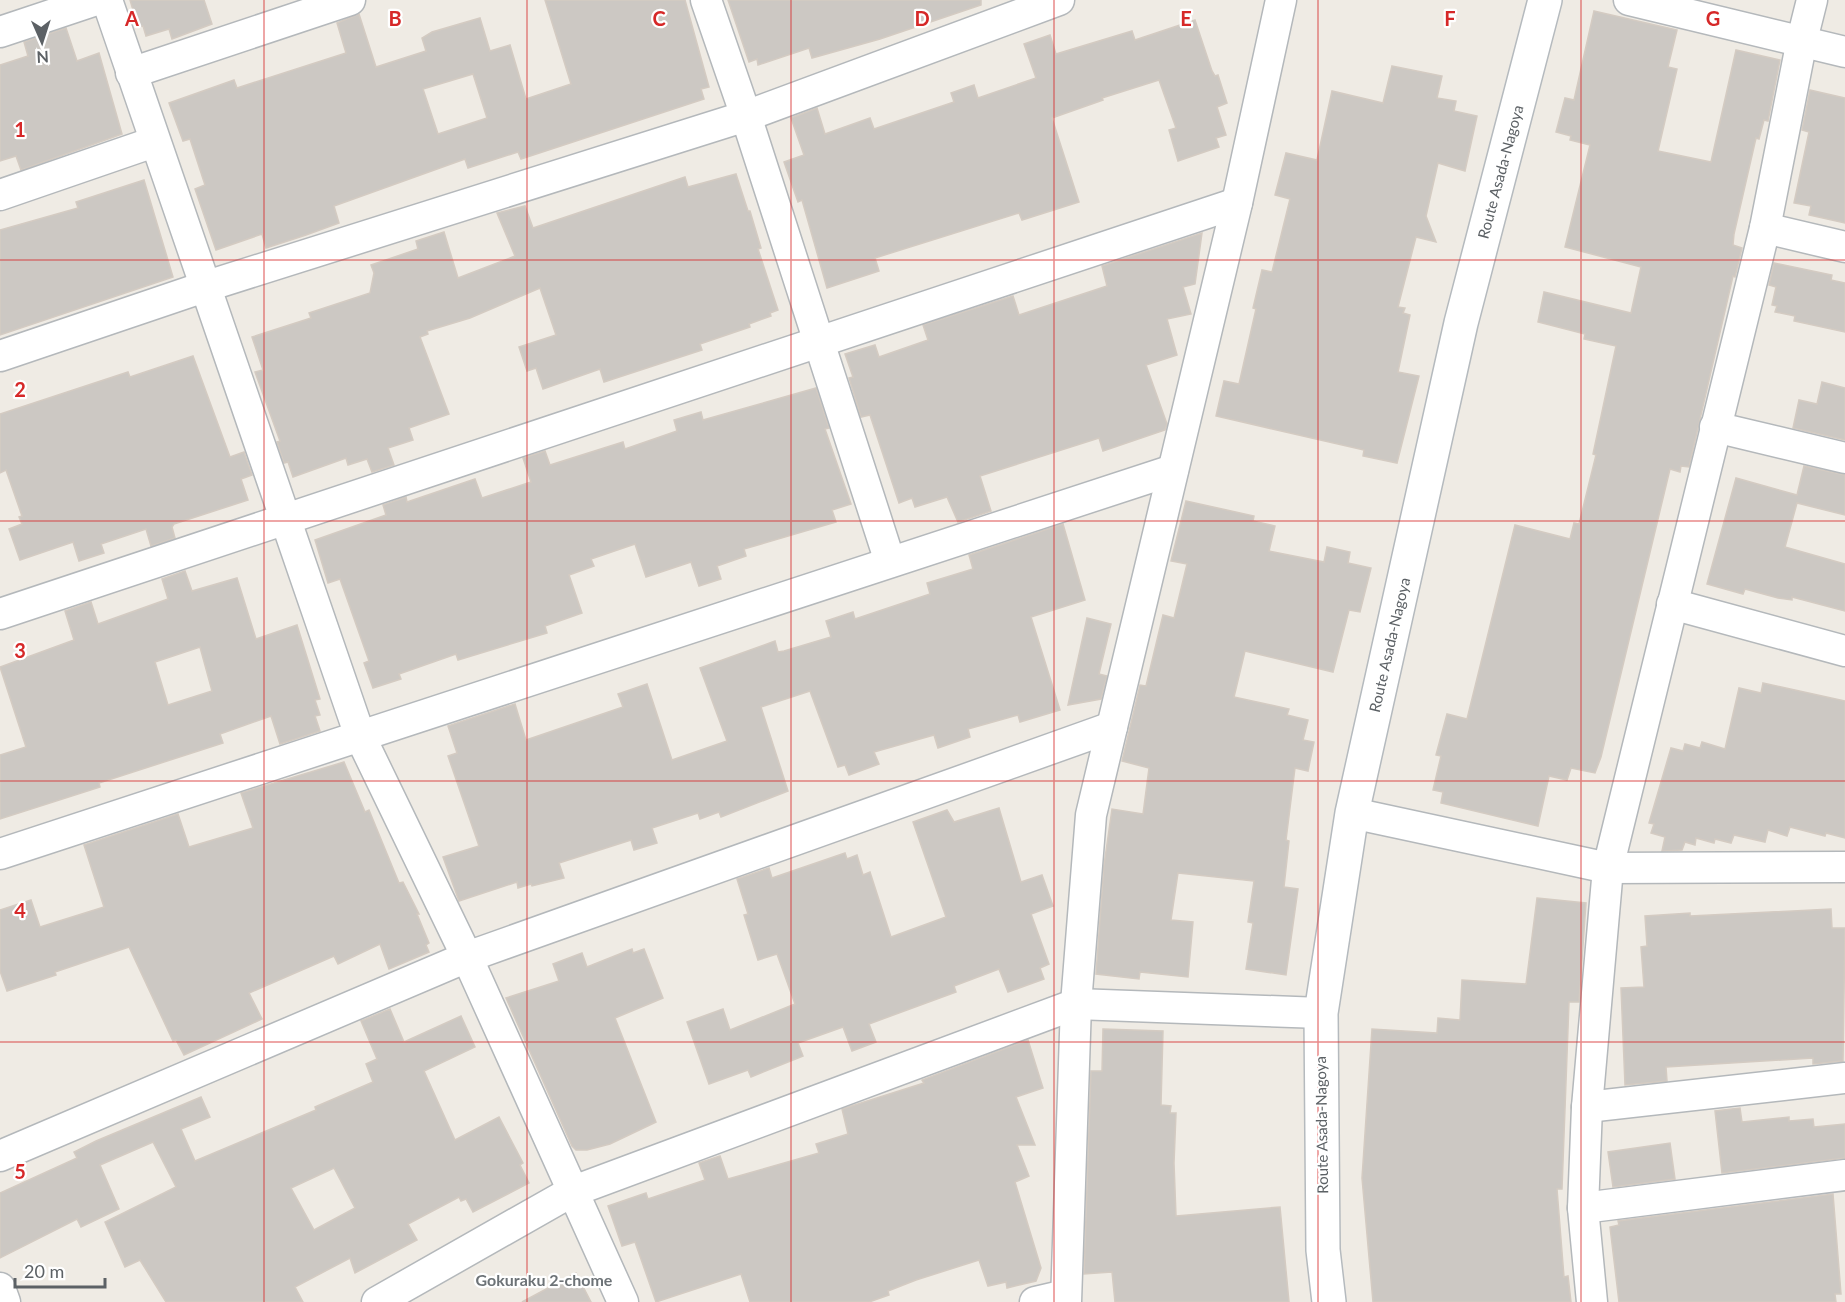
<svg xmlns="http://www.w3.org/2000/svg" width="1845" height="1302" font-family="Lato,sans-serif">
  <rect width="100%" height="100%" fill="#efebe4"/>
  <g fill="#ccc8c3" stroke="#d4cbc2" stroke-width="1.5" fill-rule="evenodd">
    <polygon points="130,0 204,0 212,24 172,39 169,29 146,36 143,26 138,27"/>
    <path d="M545 0H685L709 87 701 89 704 99 521 159 518 152 468 168 465 159 334 206 339 223 306 235 266 248 262 234 216 250 195 189 205 185 190 139 183 141 169 103 234 80 237 88 346 53 337 23 359 14 376 67 426 51 422 38 432 32 480 18 490 51 510 45 526 99 571 84ZM473 74 487 118 438 134 423 89Z"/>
    <polygon points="728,0 981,0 981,5 880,39 812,58 809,48 758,65 757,59 749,62"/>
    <polygon points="1594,11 1677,30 1668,67 1677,69 1658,151 1711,162 1736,50 1780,60 1768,121 1764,120 1759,139 1756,138 1734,234 1733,245 1742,248 1735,277 1733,276 1689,467 1681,466 1680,472 1670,469 1601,757 1595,773 1571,768 1567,780 1549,776 1538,826 1441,803 1443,792 1433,790 1441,756 1436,755 1447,714 1467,719 1515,525 1570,539 1574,523 1579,524 1596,455 1593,454 1616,346 1584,339 1585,334 1538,322 1544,292 1631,313 1641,267 1565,247 1590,145 1570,140 1571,136 1556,132 1565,98 1574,100"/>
    <polygon points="1195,20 1212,71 1215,76 1218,75 1227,103 1217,107 1226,135 1216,138 1219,147 1178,161 1169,130 1176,128 1159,80 1102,98 1103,100 1052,118 1079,202 1022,220 1019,213 875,258 879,271 827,288 802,200 798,202 784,162 804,155 791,118 817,108 825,134 870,118 874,129 954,102 951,93 974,85 978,98 1036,78 1024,44 1050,35 1056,54 1132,31 1135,40"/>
    <polygon points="66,28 77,61 99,53 122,134 21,170 16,156 0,161 0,65 28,56 24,42"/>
    <polygon points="1392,66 1442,76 1437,98 1456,101 1454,111 1477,116 1465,171 1438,163 1426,216 1436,242 1416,237 1398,307 1405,308 1403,313 1410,315 1398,372 1419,376 1397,463 1363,456 1364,450 1216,416 1224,381 1239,384 1256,309 1253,308 1262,270 1272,272 1290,199 1275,195 1286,153 1317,160 1332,91 1383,103"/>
    <polygon points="1810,90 1845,98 1845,223 1809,215 1811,206 1794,203 1809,132 1802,130"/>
    <polygon points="736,174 748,211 750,211 761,248 758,249 778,310 770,313 771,316 749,324 750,327 700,344 702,350 659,364 604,382 600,369 543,389 536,368 527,371 519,347 556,335 540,288 470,318 427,331 428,334 420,337 449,414 409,428 413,440 388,448 394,465 372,472 367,459 348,465 346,458 293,477 288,462 284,463 277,442 280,441 255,372 263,370 252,337 311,318 309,313 370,293 374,273 371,265 418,249 416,241 444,232 458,278 515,256 497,213 525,206 533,228 685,177 688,187"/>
    <polygon points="144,180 173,277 0,335 0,230 78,208 76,202"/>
    <polygon points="1202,233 1195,284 1183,287 1191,314 1167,319 1177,355 1146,365 1167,424 1165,430 1103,451 1099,438 980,476 991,511 958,522 947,497 915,507 912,498 899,503 870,415 861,417 849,378 853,377 845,354 875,345 879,357 928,340 923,325 1013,296 1019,315 1107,286 1102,266"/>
    <polygon points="1774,263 1832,275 1831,280 1845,283 1845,332 1794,321 1795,316 1775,312 1777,306 1772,305 1776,287 1769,285"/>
    <polygon points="193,356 230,457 244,452 252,475 241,479 248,500 174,524 172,527 175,538 151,546 146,529 101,544 104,553 79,561 73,542 20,560 9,529 22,524 19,517 22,516 6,470 0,473 0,414 128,372 130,377"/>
    <polygon points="1822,382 1845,388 1845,440 1793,428 1799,400 1817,404"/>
    <polygon points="816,388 829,428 825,429 851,504 832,510 836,522 744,549 746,556 717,566 721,579 699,586 691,562 646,577 635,544 591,559 594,566 569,575 582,613 545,626 547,633 458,660 456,654 399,674 401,679 373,688 364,663 369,661 340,579 328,583 315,540 386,515 383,505 406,497 407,502 475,479 482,498 531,482 523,458 545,451 550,465 623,442 625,449 677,431 674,420 701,412 703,420"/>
    <polygon points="1804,466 1845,475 1845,515 1797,503 1785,547 1845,564 1845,611 1792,597 1792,600 1778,598 1745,589 1743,594 1707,584 1736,478 1797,495"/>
    <polygon points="1186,501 1254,516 1253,521 1275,526 1269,551 1324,562 1327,547 1350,552 1348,563 1371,568 1360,612 1349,610 1333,672 1245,651 1234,697 1289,709 1287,715 1308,720 1303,740 1314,742 1308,771 1295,768 1286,840 1289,841 1284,887 1298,889 1286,975 1246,969 1253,923 1248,922 1254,881 1178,873 1171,920 1193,922 1188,977 1140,972 1139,979 1096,974 1104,865 1112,809 1143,814 1149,768 1122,761 1140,685 1146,686 1163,615 1174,618 1187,564 1171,561"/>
    <polygon points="1063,524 1085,600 1031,617 1060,710 1020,722 1018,715 968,729 970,737 938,748 934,735 874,752 879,764 849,775 845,765 838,767 810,691 761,707 788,791 721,817 719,812 700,819 698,813 652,828 657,843 634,850 631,840 559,863 564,878 532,886 531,884 518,888 517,882 459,901 443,857 479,846 448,756 457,753 448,726 515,704 526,740 623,707 618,694 647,684 672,760 727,741 700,668 775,641 778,652 784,651 831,637 826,621 853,612 855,619 930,594 927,583 973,569 969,555"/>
    <path d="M185 571 192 591 237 578 256 639 297 625 320 699 315 700 320 715 315 716 320 731 280 744 271 716 220 734 223 743 99 783 100 787 0 819V755L26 747 0 667 74 640 65 611 91 602 98 624 168 599 162 579ZM200 647 212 691 168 705 155 662Z"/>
    <polygon points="1087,618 1111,624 1099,674 1107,676 1101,699 1068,705"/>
    <polygon points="1763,683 1845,701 1845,838 1826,833 1825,836 1790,827 1787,836 1768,830 1765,842 1734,835 1731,843 1715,839 1714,843 1696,838 1695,845 1685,842 1682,850 1662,851 1665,837 1651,833 1654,824 1649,823 1671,748 1683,751 1685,744 1700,748 1702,742 1725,749 1739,688 1761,693"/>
    <polygon points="344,762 365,812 369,810 399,883 403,882 419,914 417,914 429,943 426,945 429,952 389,969 380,944 338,964 334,956 249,993 262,1019 184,1055 176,1040 173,1041 129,947 55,972 56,975 7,991 0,971 0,910 31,900 40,927 104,907 84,845 178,814 189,847 253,828 241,793"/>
    <polygon points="999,808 1021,882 1042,875 1053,906 1031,914 1049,964 1040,968 1044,979 1008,992 999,969 954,986 956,992 869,1024 876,1042 852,1051 843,1027 798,1043 803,1056 751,1077 748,1070 709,1084 687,1022 723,1009 730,1030 795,1004 777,954 758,960 744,915 748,914 737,879 769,868 772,878 845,853 847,859 857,855 863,875 870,872 891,937 946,917 913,822 947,810 954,822"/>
    <polygon points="1537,898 1586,903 1579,1002 1569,1002 1562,1189 1557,1189 1564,1277 1568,1276 1571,1302 1373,1302 1362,1178 1372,1029 1437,1033 1438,1018 1460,1020 1462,980 1526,984"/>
    <polygon points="1831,909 1832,928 1845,928 1843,1061 1813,1064 1813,1058 1666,1067 1667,1081 1625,1085 1621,988 1644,987 1641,947 1647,946 1645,916 1690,913 1690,916"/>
    <polygon points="632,949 633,953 644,949 663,998 615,1018 656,1122 610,1144 587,1150 576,1150 572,1146 506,998 559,981 553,964 582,953 587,967"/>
    <path d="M390 1009 404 1042 461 1016 475 1047 424 1071 455 1140 499 1117 523 1163 520 1165 529 1183 473 1212 466 1199 461 1201 459 1197 408 1224 417 1240 355 1273 350 1258 295 1287 303 1302H166L140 1260 125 1267 105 1222 176 1187 153 1142 100 1165 119 1209 81 1227 77 1219 0 1258V1193L77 1158 74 1152 96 1141 201 1097 210 1117 181 1129 195 1161 316 1110 315 1107 373 1082 366 1064 377 1059 361 1021ZM334 1168 355 1208 314 1230 291 1188Z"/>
    <polygon points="1103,1029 1163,1031 1161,1105 1171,1106 1170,1113 1176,1113 1174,1163 1176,1216 1280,1207 1289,1302 1115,1302 1112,1272 1084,1274 1091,1071 1102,1071"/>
    <polygon points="1028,1040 1043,1088 1016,1097 1035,1145 1017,1145 1029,1176 1015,1182 1041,1268 1036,1281 1007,1288 1006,1282 988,1286 979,1260 916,1280 888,1291 889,1295 869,1302 750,1302 741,1274 656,1302 635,1242 622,1246 608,1206 646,1193 648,1199 705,1180 699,1163 720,1156 728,1179 819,1153 816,1144 848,1134 842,1109 924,1083 922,1080"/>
    <polygon points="1740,1108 1742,1122 1789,1117 1789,1121 1813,1119 1814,1127 1845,1124 1845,1158 1722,1173 1715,1111"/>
    <polygon points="1670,1143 1675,1179 1613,1187 1608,1152"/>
    <polygon points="1833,1194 1841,1294 1835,1294 1836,1302 1619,1302 1610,1227 1619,1225 1618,1221"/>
    <polygon points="576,1273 591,1302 522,1302"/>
  </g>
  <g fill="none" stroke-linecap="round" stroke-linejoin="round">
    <defs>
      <g id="minor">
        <polyline points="107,0 360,736 467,957 623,1302"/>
        <polyline points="706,0 746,116 890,562"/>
        <polyline points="1629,0 1845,52"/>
        <polyline points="0,32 96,0"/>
        <polyline points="131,73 350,0"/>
        <polyline points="0,195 154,142"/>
        <polyline points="1765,228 1845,247"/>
        <polyline points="0,356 204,287 746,116 1059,0"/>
        <polyline points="1715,427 1845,458"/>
        <polyline points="1672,604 1845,651"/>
        <polyline points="0,614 1237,203"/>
        <polyline points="1352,813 1608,868 1845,867"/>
        <polyline points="0,854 1173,470"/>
        <polyline points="1587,1107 1845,1078"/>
        <polyline points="0,1156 467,957 1112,727"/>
        <polyline points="1583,1208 1845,1175"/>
        <polyline points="0,1288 5,1302"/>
        <polyline points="377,1302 571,1192 1076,1004 1321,1013"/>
        <polyline points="1035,1302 1065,1295"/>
        <polyline points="1066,1302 1076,1004 1091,815 1237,203 1281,0"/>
        <polyline points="1592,1302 1583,1208 1587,1107 1608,868 1765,228 1802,40 1812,0"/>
      </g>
      <polyline id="secondary" points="1329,1302 1323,1250 1321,1013 1352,813 1461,323 1545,0"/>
    </defs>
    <use href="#minor" stroke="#b4b8bb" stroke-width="33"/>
    <use href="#secondary" stroke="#b5babe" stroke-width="36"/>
    <use href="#minor" stroke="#fff" stroke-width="30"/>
    <use href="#secondary" stroke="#fff" stroke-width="33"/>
  </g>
  <path fill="none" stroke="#d62828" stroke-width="1.5" stroke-opacity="0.55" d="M264 0V1302M527 0V1302M791 0V1302M1054 0V1302M1318 0V1302M1581 0V1302M0 260H1845M0 521H1845M0 781H1845M0 1042H1845"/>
  <g text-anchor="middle" stroke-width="4.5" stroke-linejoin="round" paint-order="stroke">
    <g font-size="15" fill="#5c6165" stroke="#fff">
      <text transform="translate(1501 172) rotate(-75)" y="5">Route Asada-Nagoya</text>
      <text transform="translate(1390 645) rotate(-77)" y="5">Route Asada-Nagoya</text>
      <text transform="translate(1322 1125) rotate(-91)" y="5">Route Asada-Nagoya</text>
    </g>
    <g font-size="16" font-weight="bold" fill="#6d7377" stroke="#fff">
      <text x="544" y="1286">Gokuraku 2-chome</text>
    </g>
  </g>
  <g font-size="20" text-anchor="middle" font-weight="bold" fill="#d62828" stroke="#fff" stroke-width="4.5" stroke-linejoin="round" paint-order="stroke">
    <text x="132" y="26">A</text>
    <text x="395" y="26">B</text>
    <text x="659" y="26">C</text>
    <text x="922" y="26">D</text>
    <text x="1186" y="26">E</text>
    <text x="1450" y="26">F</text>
    <text x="1713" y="26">G</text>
    <text x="20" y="137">1</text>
    <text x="20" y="397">2</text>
    <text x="20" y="658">3</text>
    <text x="20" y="918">4</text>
    <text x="20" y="1179">5</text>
  </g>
  <g transform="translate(42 42) rotate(177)" stroke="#ffffff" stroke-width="4.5" paint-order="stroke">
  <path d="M0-4.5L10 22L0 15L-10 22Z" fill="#5c6165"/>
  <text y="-9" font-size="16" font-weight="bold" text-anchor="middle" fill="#5c6165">N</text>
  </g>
  <path d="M15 1278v9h90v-9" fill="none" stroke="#5c6165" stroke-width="3"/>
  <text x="24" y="1278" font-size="18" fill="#5c6165" stroke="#ffffff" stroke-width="4.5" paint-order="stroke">20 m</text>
</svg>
